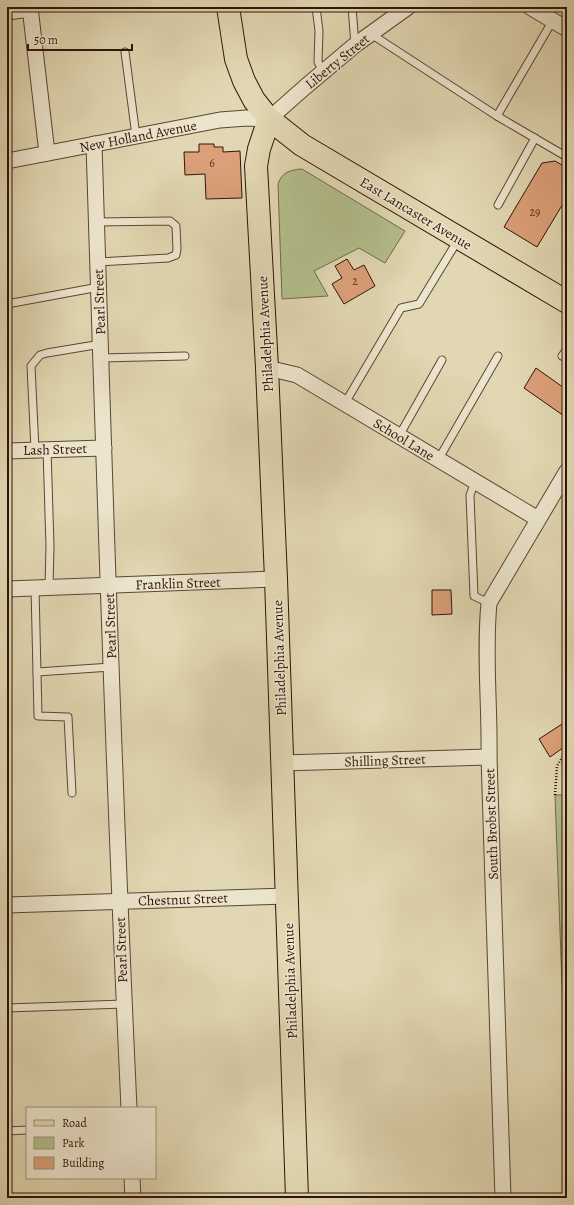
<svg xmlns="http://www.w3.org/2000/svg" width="574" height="1205" font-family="Alegreya,serif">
  <rect width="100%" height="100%" fill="#e1d7b2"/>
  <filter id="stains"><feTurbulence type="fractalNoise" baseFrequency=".005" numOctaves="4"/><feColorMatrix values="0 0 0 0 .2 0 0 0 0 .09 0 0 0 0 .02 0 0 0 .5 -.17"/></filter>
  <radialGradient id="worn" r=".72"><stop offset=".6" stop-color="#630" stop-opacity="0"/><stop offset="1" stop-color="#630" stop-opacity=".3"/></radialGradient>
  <g fill="#b3be8c" stroke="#71694a">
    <path d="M302 169 405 231 385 263 359 248 314 271 328 296 282 299 278 184C282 172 290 170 302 169Z"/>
    <polygon points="555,795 567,795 567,1082 565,1066"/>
  </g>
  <g fill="#dba079" stroke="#2f1409">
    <polygon points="199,144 214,144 214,147 223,147 223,152 240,151 242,198 206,199 205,174 185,175 184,152 199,152"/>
    <polygon points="555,161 567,168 567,197 537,247 504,227 542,163"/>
    <polygon points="347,259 354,270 364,265 375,286 344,304 332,284 342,278 335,266"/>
    <polygon points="536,368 567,390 567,418 524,388"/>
    <polygon points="432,590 451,590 452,614 432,615"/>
    <polygon points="562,724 567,731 567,745 550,757 539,739"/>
  </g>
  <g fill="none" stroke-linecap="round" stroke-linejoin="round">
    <defs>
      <g id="lane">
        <polyline points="316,7 319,31 318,62 323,72"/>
        <polyline points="352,7 355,45"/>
        <polyline points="7,16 31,13"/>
        <polyline points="371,34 497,116 567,157"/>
        <polyline points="125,52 136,136"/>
        <polyline points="497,116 553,20"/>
        <polyline points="498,205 535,138"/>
        <polyline points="97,222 170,221 176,226 177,249 176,255 168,258 98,262"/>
        <polyline points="7,304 99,287"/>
        <polyline points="567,349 562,356 567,358"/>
        <polyline points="101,358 185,356"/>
        <polyline points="345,403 401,308 419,304 458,240"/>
        <polyline points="399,436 442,360"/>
        <polyline points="47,449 50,546 49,587"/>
        <polyline points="35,450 31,366 40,355 47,353 101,344"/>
        <polyline points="438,460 498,356"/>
        <polyline points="475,482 470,495 474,596 489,603"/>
        <polyline points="35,588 38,716 68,717 72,793"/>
        <polyline points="37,672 111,667"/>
        <polyline points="7,1008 124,1004"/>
        <polyline points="7,1131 27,1130"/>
      </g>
      <g id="street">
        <polyline points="30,7 47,153"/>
        <polyline points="530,7 567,29"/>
        <path d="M94 144C104 465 114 787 129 1108"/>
        <polyline points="7,161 220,120 247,118 269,119 304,88 355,45 408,7"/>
        <polyline points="267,368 297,375 538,519"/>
        <polyline points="7,451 104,448"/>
        <polyline points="7,589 276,579"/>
        <polyline points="282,763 489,757"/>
        <polyline points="7,905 287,896"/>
        <polyline points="132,1178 133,1198"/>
        <path d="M503 1198 489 757C490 706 484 654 489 603L567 471"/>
      </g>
      <g id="primary">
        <polyline points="228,7 236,59 244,81 254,100 269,119 302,145 567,302"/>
        <polyline points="269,119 259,149 256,166 267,368 276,579 297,1198"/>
      </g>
    </defs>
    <use href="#lane" stroke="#5c4533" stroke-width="9"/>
    <use href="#street" stroke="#5c4533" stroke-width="17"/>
    <use href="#primary" stroke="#2f1409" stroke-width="24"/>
    <g stroke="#2f1409" stroke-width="2.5" stroke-dasharray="1 2" stroke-linecap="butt">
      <polyline points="555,795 557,766 567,750"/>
      <polyline points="478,1198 478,1196 490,1194"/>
    </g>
    <use href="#lane" stroke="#ece5cd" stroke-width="7"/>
    <use href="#street" stroke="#ece5cd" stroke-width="15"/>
    <use href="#primary" stroke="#e1d7b2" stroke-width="22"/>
  </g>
  <g text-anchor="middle" stroke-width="3" stroke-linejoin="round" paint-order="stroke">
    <g font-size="12" fill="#5a3725">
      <text x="212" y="167">6</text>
      <text x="535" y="216">29</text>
      <text x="355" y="285">2</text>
    </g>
    <g font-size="14" fill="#2f1409" stroke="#ece5cd">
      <text transform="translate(337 61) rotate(-39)" y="5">Liberty Street</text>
      <text transform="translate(138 136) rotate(-11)" y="5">New Holland Avenue</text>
      <text transform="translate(416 213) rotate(31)" y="5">East Lancaster Avenue</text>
      <text transform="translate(99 302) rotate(-92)" y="5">Pearl Street</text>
      <text transform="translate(265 334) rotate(-93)" y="5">Philadelphia Avenue</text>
      <text transform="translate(404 439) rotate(31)" y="5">School Lane</text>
      <text transform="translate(55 449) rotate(-2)" y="5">Lash Street</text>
      <text transform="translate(178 583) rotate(-2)" y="5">Franklin Street</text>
      <text transform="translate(110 626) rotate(-92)" y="5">Pearl Street</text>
      <text transform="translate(279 658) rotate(-92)" y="5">Philadelphia Avenue</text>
      <text transform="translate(385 760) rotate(-2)" y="5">Shilling Street</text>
      <text transform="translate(491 824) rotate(-92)" y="5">South Brobst Street</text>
      <text transform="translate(183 899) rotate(-2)" y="5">Chestnut Street</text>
      <text transform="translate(121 950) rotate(-92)" y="5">Pearl Street</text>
      <text transform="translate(290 981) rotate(-92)" y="5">Philadelphia Avenue</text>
    </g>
  </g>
  <rect width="574" height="1205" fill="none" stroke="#e1d7b2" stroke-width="24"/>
  <rect x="8" y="8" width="558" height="1189" fill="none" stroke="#2f1409" stroke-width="2"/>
  <rect x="12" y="12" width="550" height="1181" fill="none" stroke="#2f1409"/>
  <rect x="26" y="1107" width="130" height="72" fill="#ece5cd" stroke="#a0917f"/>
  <rect x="34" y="1120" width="20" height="6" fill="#e1d7b2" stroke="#a0917f"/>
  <text x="62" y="1127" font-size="12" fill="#2f1409">Road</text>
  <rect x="34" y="1137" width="20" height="12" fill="#b3be8c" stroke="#a0917f"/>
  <text x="62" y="1147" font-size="12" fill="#2f1409">Park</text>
  <rect x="34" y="1157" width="20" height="12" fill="#dba079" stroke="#a0917f"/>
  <text x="62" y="1167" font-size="12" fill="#2f1409">Building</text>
  <path d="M28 44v6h104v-6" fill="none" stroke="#2f1409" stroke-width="2"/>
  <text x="34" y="44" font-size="12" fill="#2f1409" stroke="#ece5cd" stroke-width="3" paint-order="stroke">50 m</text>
  <rect width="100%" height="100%" filter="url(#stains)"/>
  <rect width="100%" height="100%" fill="url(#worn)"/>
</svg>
